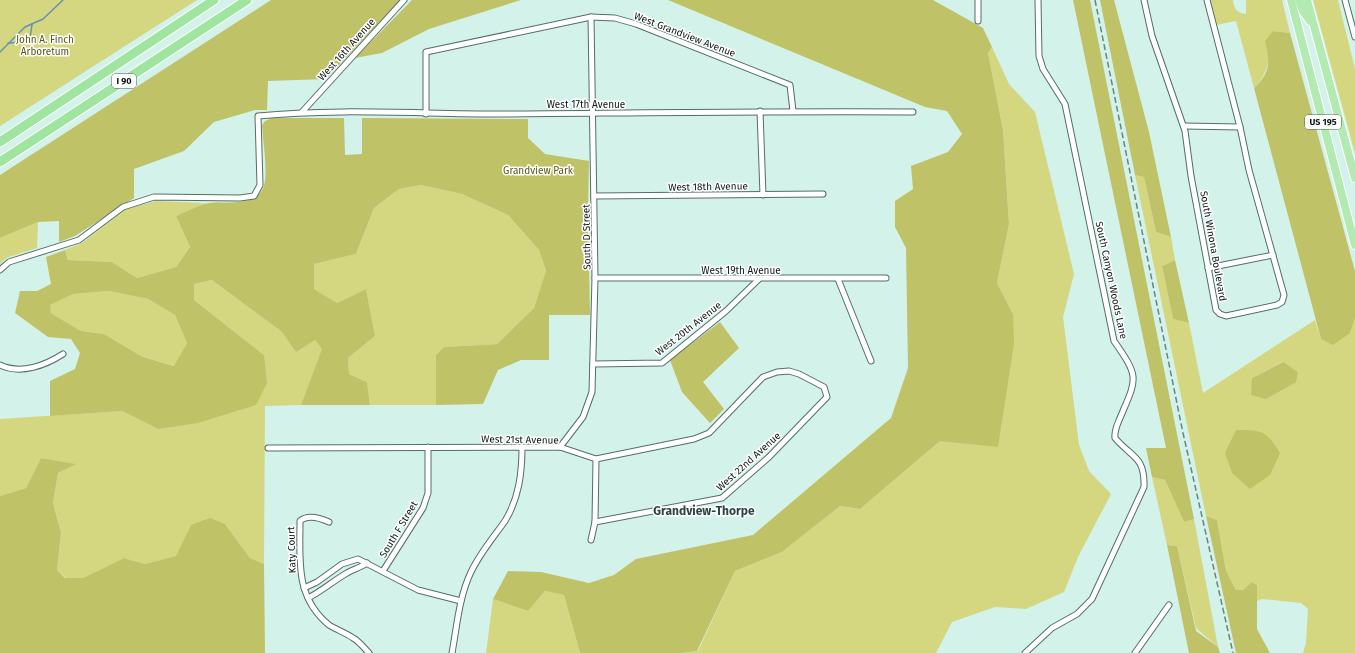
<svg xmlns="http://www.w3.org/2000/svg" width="1355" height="653" font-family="'Fira Sans',sans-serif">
  <rect width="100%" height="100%" fill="#d3f2ea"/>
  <g fill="#d4d780" fill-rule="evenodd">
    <polygon points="0,0 197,0 0,126"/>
    <path d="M1210 0H1233C1234 9 1237 13 1246 14V0H1282L1290 33 1273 31C1270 52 1270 73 1254 88L1236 21 1216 25Z"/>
    <polygon points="1313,0 1338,0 1355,69 1355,153"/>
    <polygon points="992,47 1009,84 1035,112 1074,274 1063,317 1079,445 1089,471 1111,494 1078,557 1064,592 1026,609 995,607 952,622 936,653 682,653 698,651 735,571 782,552 840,506 860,509 940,441 1013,314 997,283 1009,224 1003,130 988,53"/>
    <path d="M1135 175 1144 177 1156 232 1171 237 1175 260 1162 266 1173 319 1189 323 1203 393 1315 320 1321 339 1350 333 1355 318V653H1303L1306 643 1308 609 1301 603 1262 599 1257 601V585L1252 582 1243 590H1236L1226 571 1217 520 1206 516ZM1282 362 1298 372 1252 378Z"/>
    <polygon points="421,185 462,194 508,215 539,250 546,272 534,308 497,344 444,347 436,355 436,405 370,405 367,382 349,374 348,358 375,336 366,289 337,303 314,289 313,264 356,254 374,208 399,189"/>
    <polygon points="156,201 205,203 176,216 190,247 176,267 137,278 112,262 68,260 65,250 82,243 126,209"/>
    <polygon points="38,222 37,248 6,258 0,264 0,238"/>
    <polygon points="212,280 282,332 296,351 315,340 323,349 301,405 265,406 264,564 250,558 225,524 191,525 177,556 145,564 124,558 83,578 66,578 57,570 61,533 53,503 58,473 75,464 41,458 26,488 0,496 0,419 122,411 158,429 264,355 194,300 194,284"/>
    <polygon points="109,291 148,299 175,315 187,343 175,366 143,357 104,334 81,331 51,313 49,305 73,294"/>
    <polygon points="1152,477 1165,480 1184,522 1194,519 1218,647 1196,628 1177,546 1167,545"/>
    <polygon points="545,591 564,595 580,653 486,653 493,599 528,611"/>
  </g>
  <g fill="#c0c268" fill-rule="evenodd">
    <polygon points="271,0 400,0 326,79 268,81 267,110 255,110 214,122 184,151 134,169 134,198 75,236 59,242 59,221 38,222 0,238 0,175"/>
    <polygon points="412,0 521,0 429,29 382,53 355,58"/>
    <polygon points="668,0 933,0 983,28 992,47 988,53 1003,130 1009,224 997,283 1013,314 1014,344 998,447 940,441 860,509 840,506 782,552 735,571 697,651 682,653 580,653 564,595 545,591 528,611 493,599 508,571 541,572 589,583 614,575 636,559 753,535 891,418 908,368 906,248 895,227 895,201 913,189 911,166 948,152 962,134 947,111 925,107"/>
    <polygon points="1073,0 1090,0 1194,519 1184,522 1165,480 1152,477 1146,448 1166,448"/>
    <polygon points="1100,0 1114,0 1149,132 1171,237 1156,232 1144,177 1135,175"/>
    <path d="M1273 31 1290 33 1355 271V318L1350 333 1333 345 1321 339 1254 88C1271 72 1270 62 1265 41Z"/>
    <path d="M272 118H344L345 155 362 154V118L528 119V138L545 154 589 161 588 210 590 315H549V360H521L498 370 483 404 436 405V355L444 347 497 344 534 308 546 271 539 250 508 215 462 194 421 185 399 189 374 208 356 254 314 264V289L337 303 366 289 375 336 348 358 349 374 367 382 370 405H301L322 349 315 340 296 352 282 332 212 280 194 284V300L264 355 267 383 256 405 198 423 158 429 122 411 50 416V381L75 369 80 353 71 339 48 337 15 313 20 291H37L51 284 46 257 65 250 68 260 112 262 137 278 176 267 190 247 176 216C185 212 195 207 204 204 222 199 261 211 265 181 267 165 263 142 262 125L265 121ZM109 291 148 299 175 315 187 343 174 366 143 357 104 334 81 331 51 313 50 305 73 294Z"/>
    <polygon points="1175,260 1189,323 1173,319 1162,266"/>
    <polygon points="720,322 739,348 703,382 724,409 710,423 682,392 670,360"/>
    <polygon points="1283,362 1298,372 1296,382 1266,399 1251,395 1252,378"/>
    <path d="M1236 430C1262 430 1266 430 1280 453L1270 475 1250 489 1232 473 1225 453Z"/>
    <polygon points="41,458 76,464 58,473 53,503 61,533 57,570 65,578 83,578 124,558 145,564 176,556 191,525 210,518 225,524 250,558 264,564 265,653 0,653 0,496 26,488"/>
    <polygon points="1206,516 1217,520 1226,571 1236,590 1243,590 1252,582 1257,585 1257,629 1270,653 1236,653"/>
    <polygon points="1167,545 1177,546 1196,631 1218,647 1220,653 1189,653"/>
  </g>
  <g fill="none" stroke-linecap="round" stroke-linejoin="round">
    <g stroke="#6891b3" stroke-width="1.5">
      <polyline points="8,43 25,42 30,39 32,24"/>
      <polyline points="0,52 25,27 43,19 63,0"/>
    </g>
    <defs>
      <g id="minor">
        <polyline points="1144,0 1152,36 1185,131 1191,176 1216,310 1220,314 1226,316 1277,305 1282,302 1284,295 1249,170 1240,127 1207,0"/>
        <polyline points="1345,0 1355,37"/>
        <polyline points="978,21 978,0"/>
        <polyline points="760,111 763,195"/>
        <polyline points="302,112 404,0"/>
        <polyline points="426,114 426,52 591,17 615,18 636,24 790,85 793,111"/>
        <polyline points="1184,126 1240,127"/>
        <polyline points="594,196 823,194"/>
        <polyline points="1208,268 1273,255"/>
        <path d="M0 270 9 262 79 240 123 207 154 197 240 198 254 196 260 185 258 116C338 108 419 114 499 114 637 113 775 111 913 112"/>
        <polyline points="595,278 886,278"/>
        <polyline points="838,279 871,361"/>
        <polyline points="593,364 662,363 726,311 759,279"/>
        <path d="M0 365C21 375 46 365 63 354"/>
        <polyline points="560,447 583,417 592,392 595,278 591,17"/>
        <polyline points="268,448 560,447 596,459 694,439 709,433 763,377 777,372 789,371 799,374 824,387 827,397 769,457 722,498 595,522"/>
        <path d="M329 522C320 518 308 514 300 521 300 561 295 597 329 625 337 630 346 633 353 638 359 641 364 648 369 653"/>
        <polyline points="591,540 595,522 596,459"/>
        <polyline points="383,571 423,508 428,493 428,447"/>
        <polyline points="304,588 317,582 342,564 358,559 418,590 461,601"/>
        <path d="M308 598C322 591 333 581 347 573 353 569 360 568 367 563"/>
        <path d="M452 653C457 626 459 597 471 572 480 553 493 538 505 521 519 498 522 473 522 447"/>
        <path d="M1025 653 1052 628 1077 614 1092 599 1144 487C1145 456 1132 458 1115 438 1114 431 1117 425 1120 418 1137 378 1140 378 1114 341L1065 104 1043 69 1039 56 1038 0"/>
        <polyline points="1135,653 1169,605"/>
      </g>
      <g id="trunk">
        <polyline points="1291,0 1355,245"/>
        <polyline points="1299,0 1303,11 1310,21"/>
        <polyline points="1307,0 1355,178"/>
      </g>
      <g id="motorway">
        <polyline points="0,142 214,0"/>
        <polyline points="0,162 247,0"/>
      </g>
    </defs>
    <use href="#minor" stroke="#536e68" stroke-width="7"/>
    <use href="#trunk" stroke="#fff" stroke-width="10"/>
    <use href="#motorway" stroke="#fff" stroke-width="11"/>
    <use href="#minor" stroke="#fff" stroke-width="5"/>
    <use href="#trunk" stroke="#b3eab2" stroke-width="8"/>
    <use href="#motorway" stroke="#a0e59f" stroke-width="9"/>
    <polyline stroke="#6e837d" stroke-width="1.5" stroke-dasharray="6 3" stroke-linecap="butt" points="1095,0 1183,433 1233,653"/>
  </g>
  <g text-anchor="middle" stroke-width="3" stroke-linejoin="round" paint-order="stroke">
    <g fill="#fff" stroke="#555d5a" stroke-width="1">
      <rect x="112" y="74" width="24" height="14" rx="3"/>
      <rect x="1305" y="115" width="36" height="14" rx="3"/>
    </g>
    <g font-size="9" font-weight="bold" fill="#0c1714">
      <text x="124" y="84">I 90</text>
      <text x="1323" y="125">US 195</text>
    </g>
    <g font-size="10" fill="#0c1714" stroke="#fff">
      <text transform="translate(685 34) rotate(21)" y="4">West Grandview Avenue</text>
      <text transform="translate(346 49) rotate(-48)" y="4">West 16th Avenue</text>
      <text x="586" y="108">West 17th Avenue</text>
      <text transform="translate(708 186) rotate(-1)" y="4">West 18th Avenue</text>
      <text transform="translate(586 237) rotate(-91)" y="4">South D Street</text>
      <text transform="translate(1214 246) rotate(80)" y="4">South Winona Boulevard</text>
      <text x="741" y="274">West 19th Avenue</text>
      <text transform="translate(1112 280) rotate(78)" y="4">South Canyon Woods Lane</text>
      <text transform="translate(688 328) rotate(-38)" y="4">West 20th Avenue</text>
      <text transform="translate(520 439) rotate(1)" y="4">West 21st Avenue</text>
      <text transform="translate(748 461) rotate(-42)" y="4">West 22nd Avenue</text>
      <text transform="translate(398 529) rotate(-59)" y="4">South F Street</text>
      <text transform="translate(291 550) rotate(-92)" y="4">Katy Court</text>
    </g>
    <g font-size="10" fill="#565613" stroke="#fff">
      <text x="45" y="43">John A. Finch<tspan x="45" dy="12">Arboretum</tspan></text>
      <text x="538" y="174">Grandview Park</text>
    </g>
    <g font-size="12" font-weight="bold" fill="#2b4640" stroke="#fff">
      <text x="704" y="515">Grandview-Thorpe</text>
    </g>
  </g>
</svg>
